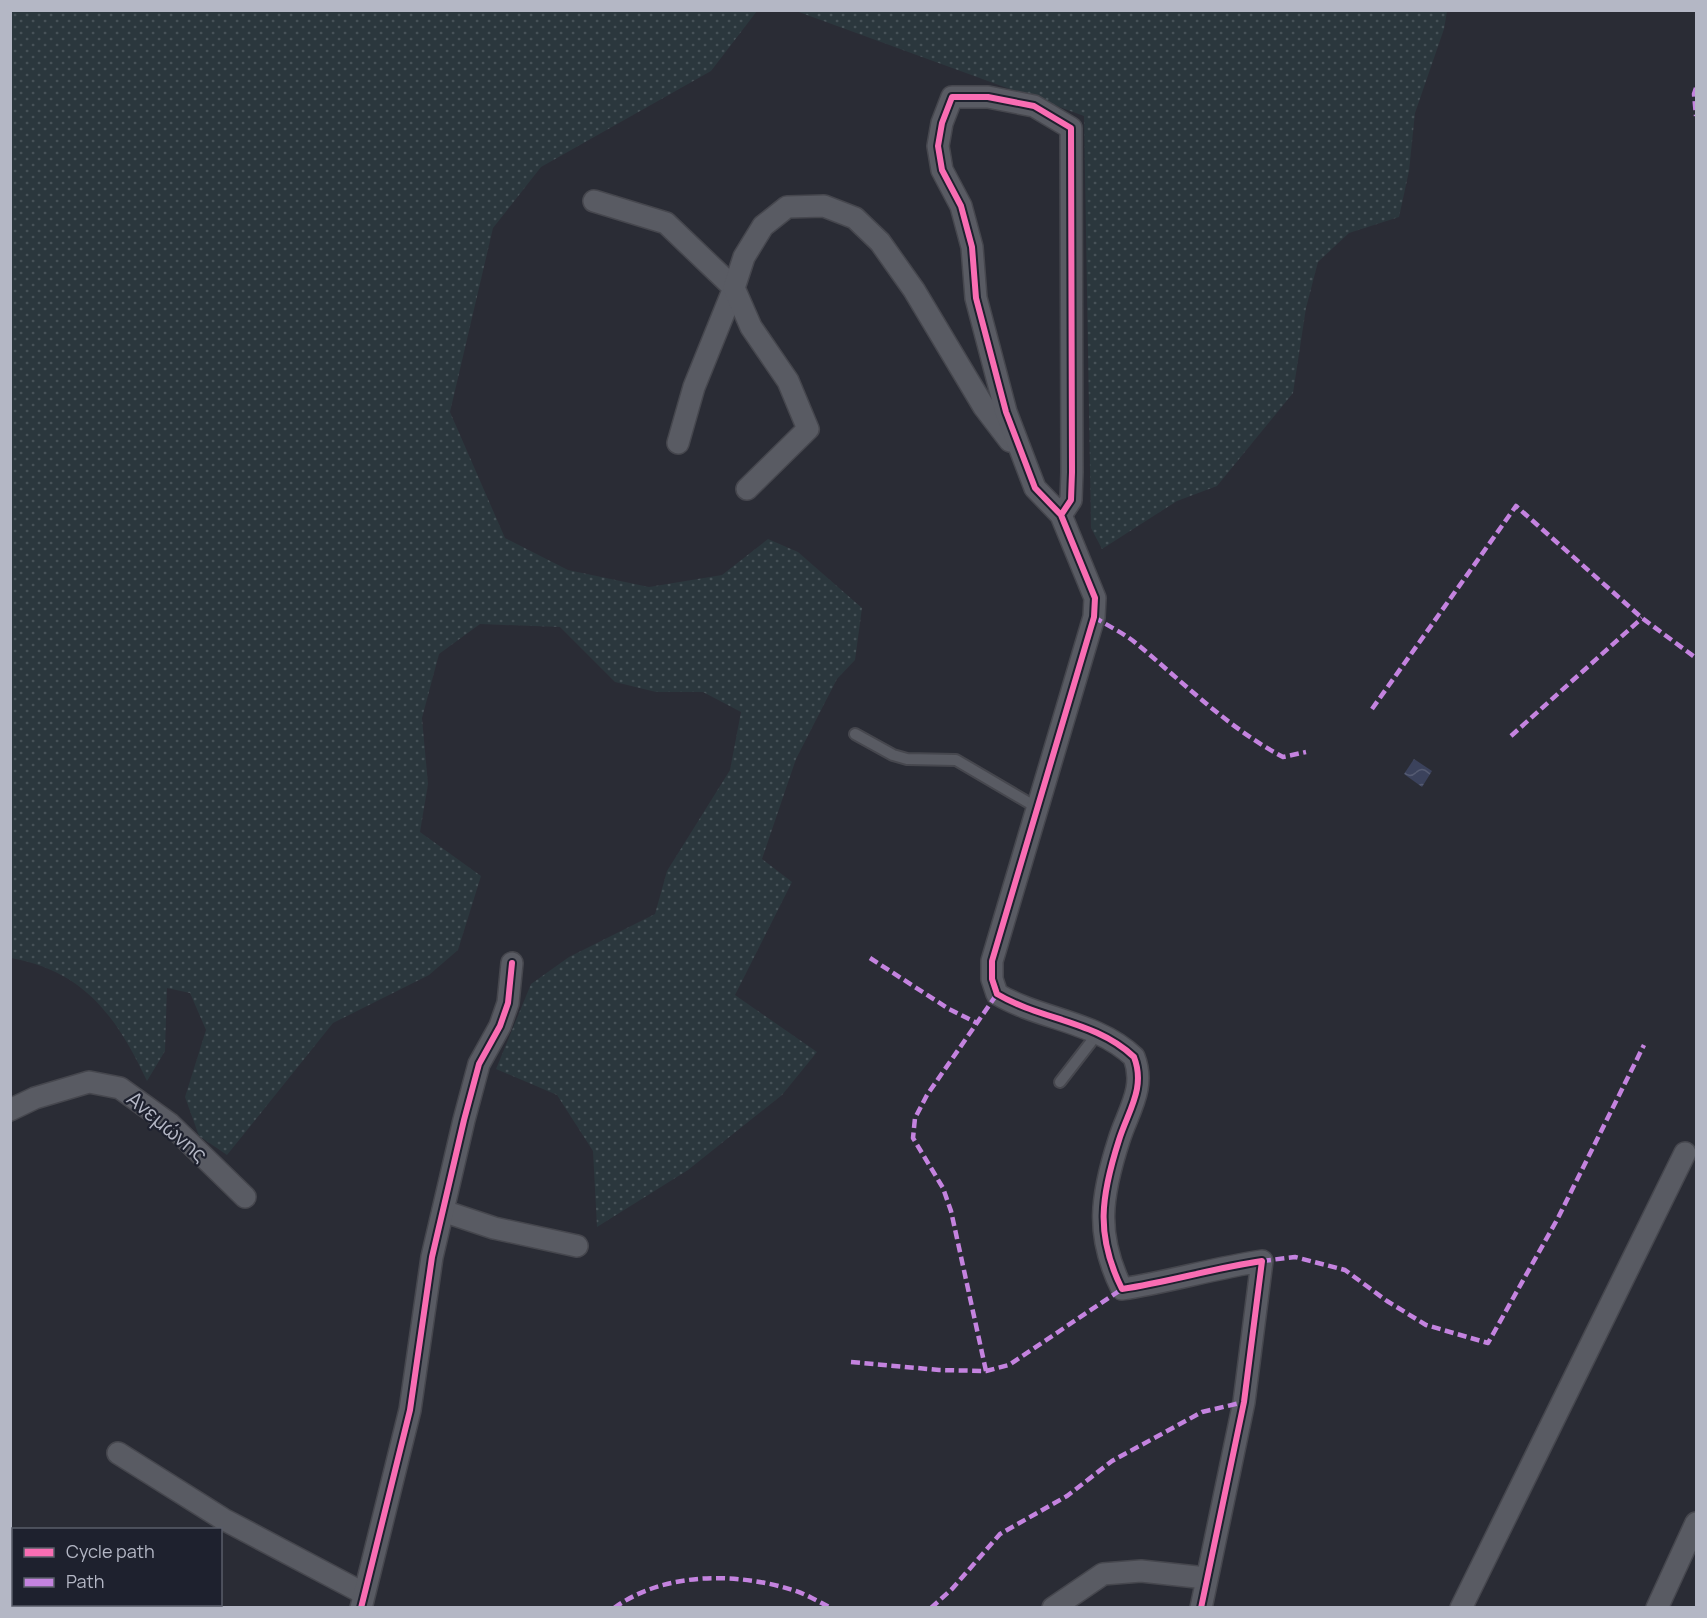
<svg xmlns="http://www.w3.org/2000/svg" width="1707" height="1618" font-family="Manrope,sans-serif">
  <defs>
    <pattern id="grass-dots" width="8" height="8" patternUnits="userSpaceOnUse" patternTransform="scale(1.5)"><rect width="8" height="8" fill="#2b373d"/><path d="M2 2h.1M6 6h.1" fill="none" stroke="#475258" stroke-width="1.8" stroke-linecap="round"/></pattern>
    <pattern id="water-waves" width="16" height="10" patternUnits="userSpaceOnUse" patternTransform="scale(1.5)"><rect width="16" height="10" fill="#3b425c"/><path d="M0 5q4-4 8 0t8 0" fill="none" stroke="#555b72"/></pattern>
  </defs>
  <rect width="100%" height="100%" fill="#2a2c35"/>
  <g fill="url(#grass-dots)">
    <path d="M10 11H757L711 71 541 167 493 228 450 412 505 538 568 570 649 587 722 575 768 539 798 552 862 608 855 660 837 679 796 759 762 859 792 882 735 995 817 1052 782 1095 688 1170 597 1227 593 1151 557 1095 496 1069 531 984 569 957 655 914 667 871 730 770 741 712 703 692H656L615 682 560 627 480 624 439 654 422 718 428 784 420 832 481 876 458 950 429 975 333 1023 227 1155 199 1136 185 1097 206 1030 190 993 167 988 165 1051 147 1081C117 1017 84 971 11 958Z"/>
    <polygon points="796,11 1447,11 1444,29 1415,113 1409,171 1399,217 1349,233 1318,262 1306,308 1293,393 1217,486 1177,501 1102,549 1091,528 1084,116"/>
  </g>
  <polygon fill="url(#water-waves)" points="1414,759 1432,771 1422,787 1404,774"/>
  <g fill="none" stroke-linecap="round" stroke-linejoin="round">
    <defs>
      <g id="lane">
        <polyline points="855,734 893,755 907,759 956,760 1036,807"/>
        <polyline points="1060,1082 1098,1033"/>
      </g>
      <g id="street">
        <polyline points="594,201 666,223 734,288 694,387 678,443"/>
        <polyline points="747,489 808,429 788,381 751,327 734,288 744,257 763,226 787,207 824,206 855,218 880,242 914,290 984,407 1010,441"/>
        <path d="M1061 515 1071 500 1072 472 1071 128 1034 106 988 97H952L942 123 938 146 942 170 961 206 972 247 976 298 1006 412 1035 488 1061 515 1095 598 1094 617 992 961V979L997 994C1041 1020 1096 1021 1134 1057 1146 1088 1128 1111 1119 1140 1101 1196 1095 1235 1122 1289 1169 1282 1214 1268 1262 1261L1244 1402 1201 1608"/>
        <polyline points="10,1110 35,1098 89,1082 120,1088 170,1124 245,1197"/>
        <polyline points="443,1211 494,1228 577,1246"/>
        <polyline points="118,1453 223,1519 363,1593"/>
        <polyline points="361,1608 410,1410 432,1257 464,1120 479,1064 500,1026 508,1003 512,963"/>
        <polyline points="1053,1608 1103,1574 1141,1571 1206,1578"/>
        <polyline points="1461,1608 1685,1153"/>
        <polyline points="1657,1608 1696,1523"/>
      </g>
    </defs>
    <use href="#lane" stroke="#46474e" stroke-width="14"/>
    <use href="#street" stroke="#46474e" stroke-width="24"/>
    <use href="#lane" stroke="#595b63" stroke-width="10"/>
    <use href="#street" stroke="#595b63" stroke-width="21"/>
    <g stroke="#c483df" stroke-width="4.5" stroke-dasharray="9 4.5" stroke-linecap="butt">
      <polyline points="1696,88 1694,94 1696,116"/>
      <path d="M1094 617C1108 626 1124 633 1137 644 1184 683 1228 728 1283 757L1306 752"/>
      <polyline points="1372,709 1516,506 1642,618 1696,658"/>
      <polyline points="1511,736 1642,618"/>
      <polyline points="870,958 949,1009 977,1023"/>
      <polyline points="1262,1261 1295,1257 1345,1270 1387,1301 1426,1325 1488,1343 1558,1218 1644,1045"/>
      <polyline points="851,1362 939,1370 986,1371 1009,1365 1122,1289"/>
      <polyline points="986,1371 951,1211 943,1188 913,1138 915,1118 927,1095 997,994"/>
      <path d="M614 1608C664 1572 735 1572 793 1590 806 1594 819 1602 831 1608"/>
      <polyline points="931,1608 952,1589 1000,1534 1067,1496 1112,1461 1202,1412 1244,1402"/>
    </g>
    <defs>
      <g id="cycleway">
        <path d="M1061 515 1071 500 1072 472 1071 128 1034 106 988 97H952L942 123 938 146 942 170 961 206 972 247 976 298 1006 412 1035 488 1061 515 1095 598 1094 617 992 961V979L997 994C1041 1020 1096 1021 1134 1057 1146 1088 1128 1111 1119 1140 1101 1196 1095 1235 1122 1289 1169 1282 1214 1268 1262 1261L1244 1402 1201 1608"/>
        <polyline points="361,1608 410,1410 432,1257 464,1120 479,1064 500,1026 508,1003 512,963"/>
      </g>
    </defs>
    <use href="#cycleway" stroke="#1e212e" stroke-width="10"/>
    <use href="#cycleway" stroke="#f96db3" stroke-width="6"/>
  </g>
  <g text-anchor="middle" stroke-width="4.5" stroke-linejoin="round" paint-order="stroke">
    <g font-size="21" fill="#b4b7c5" stroke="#1e212e">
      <text transform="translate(167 1127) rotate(40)" y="7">Ανεμώνης</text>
    </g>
  </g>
  <rect width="1707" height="1618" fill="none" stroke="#b4b7c5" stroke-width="24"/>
  <rect x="12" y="1528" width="210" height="78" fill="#1e212e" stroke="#5a5d6a" stroke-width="1.5"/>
  <rect x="24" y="1548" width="30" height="9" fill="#f96db3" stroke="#5a5d6a" stroke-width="1.5"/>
  <text x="66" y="1558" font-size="18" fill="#b4b7c5">Cycle path</text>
  <rect x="24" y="1578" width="30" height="9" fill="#c483df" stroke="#5a5d6a" stroke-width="1.5"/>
  <text x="66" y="1588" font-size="18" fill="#b4b7c5">Path</text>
</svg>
